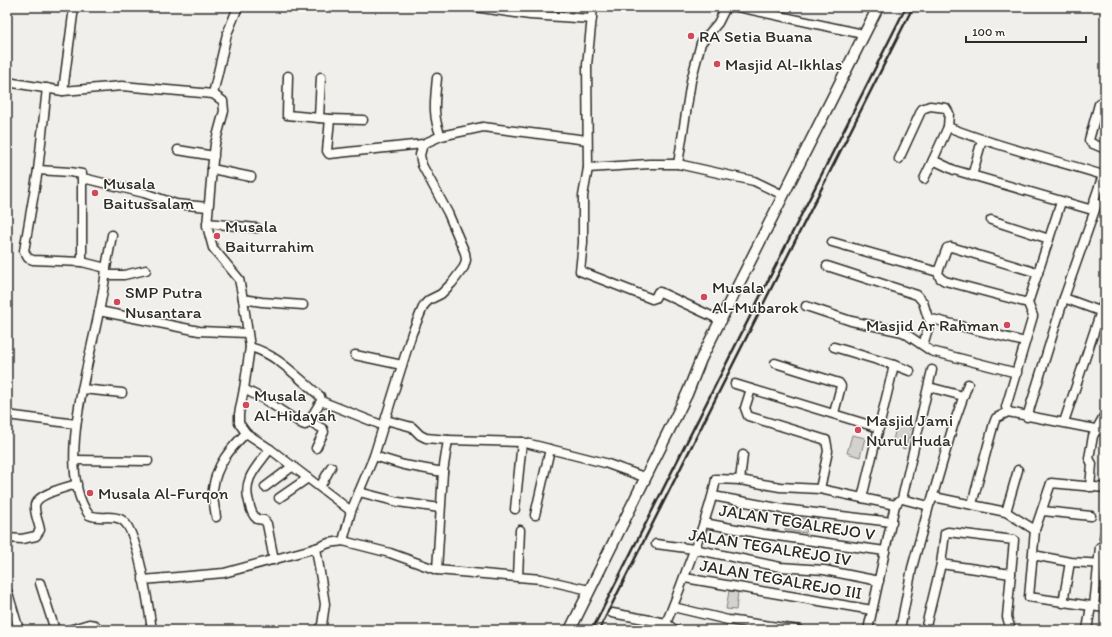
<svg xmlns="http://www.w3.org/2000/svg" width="1112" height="637" font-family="Itim,sans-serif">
  <rect width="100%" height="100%" fill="#f0efeb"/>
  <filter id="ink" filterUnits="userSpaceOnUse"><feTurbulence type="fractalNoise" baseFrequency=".025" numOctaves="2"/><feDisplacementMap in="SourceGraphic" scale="8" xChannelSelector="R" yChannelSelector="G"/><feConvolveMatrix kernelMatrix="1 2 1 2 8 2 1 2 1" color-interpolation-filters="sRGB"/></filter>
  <g filter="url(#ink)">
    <g fill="#d3d2cf" stroke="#7f7e7d">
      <polygon points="897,423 911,427 905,449 892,445"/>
      <polygon points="852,435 865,438 860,457 847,453"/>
      <polygon points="787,516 808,519 806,533 785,530"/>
      <polygon points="729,591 738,592 736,610 726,609"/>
    </g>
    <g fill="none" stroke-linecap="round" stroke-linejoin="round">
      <defs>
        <g id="minor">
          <polyline points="474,7 530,15 592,19"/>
          <polyline points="593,7 587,65 588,168 583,196 583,243 580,271 652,299 655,298 658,292 660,292 722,321"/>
          <polyline points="738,7 863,34"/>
          <polyline points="288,76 287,115 330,119 327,151 329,154 423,144"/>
          <path d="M437 78C435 99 432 116 441 136"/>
          <polyline points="7,82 63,91 122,86 213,94 223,101 224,111 215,144 212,169 207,226 213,248 239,279 243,299 250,347 244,389 239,414 239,423 246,433 270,449 351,511"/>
          <path d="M47 88 38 170 24 251 28 258 33 260 82 262 106 268C102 332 49 461 89 515 100 520 112 514 122 520 138 529 149 610 152 630"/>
          <polyline points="63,91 74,7"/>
          <polyline points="213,94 227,34 238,7"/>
          <polyline points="1099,104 1089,140 1091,143 1105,149"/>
          <polyline points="319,118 321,77"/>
          <polyline points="330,119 363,120"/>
          <polyline points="178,150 214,156"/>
          <polyline points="899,159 922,109 930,106 946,108 949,113 948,127"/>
          <polyline points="678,164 691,81 701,43 718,23 726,7"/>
          <polyline points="588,168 649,164 678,164 754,181 783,195"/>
          <polyline points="212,169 251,177"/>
          <polyline points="38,170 70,172 82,174 82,262"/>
          <path d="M1103 175 1092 207 1089 209 954 170 933 160 948 127C998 147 1051 159 1103 175L1105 176"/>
          <polyline points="972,176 982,140"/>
          <polyline points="83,178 144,193 176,204 208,207"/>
          <polyline points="924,179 933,160"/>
          <polyline points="991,220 1049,239"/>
          <polyline points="207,223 257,228"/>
          <polyline points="832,242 938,272 947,248 951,247 1038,273"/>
          <polyline points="827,266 917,295 923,302 928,318 1025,342"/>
          <polyline points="106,268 112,235"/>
          <polyline points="938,272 940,278 945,281 1028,303"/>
          <polyline points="106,275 124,275 146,270"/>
          <polyline points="1064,298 1105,313"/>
          <polyline points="243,299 262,302 303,305"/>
          <polyline points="806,306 851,321 903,332 931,351 1017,373"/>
          <polyline points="99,311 199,331 247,333"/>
          <polyline points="923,345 931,319"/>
          <polyline points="834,347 894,365 862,498"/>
          <polyline points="355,355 402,365"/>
          <polyline points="775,363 839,383 841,386 834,413"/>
          <polyline points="894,365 910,371"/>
          <polyline points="735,384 879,428"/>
          <polyline points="929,387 963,396"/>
          <polyline points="82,389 122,393"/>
          <path d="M244 389 265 400 302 424 305 425 309 421 321 401 320 396C298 378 277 354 250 347"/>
          <polyline points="751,389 745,408 748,416 826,440 828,451 820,489"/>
          <polyline points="321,401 384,426"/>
          <polyline points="1008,412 1105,431"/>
          <polyline points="7,415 76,424"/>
          <polyline points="1027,417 1064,298 1097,204"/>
          <polyline points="386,420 412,427 420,435 426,438 448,440 443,472 437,570"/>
          <polyline points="309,421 323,429 324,432 316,448"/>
          <polyline points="1064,422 1105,299"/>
          <polyline points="448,440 522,442 605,463 644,477"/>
          <path d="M270 449C257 467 242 479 249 502 250 508 252 515 257 519L264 520 267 524 274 560"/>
          <polyline points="374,456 404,465 443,472"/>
          <polyline points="75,460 148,461"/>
          <polyline points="740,480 743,455"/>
          <polyline points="265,487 293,466"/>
          <polyline points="320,487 331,467"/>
          <polyline points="1090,487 1092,464 1089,458 1093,436 1105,414"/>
          <polyline points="359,492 398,502 440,508"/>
          <polyline points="713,496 783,509 892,522"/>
          <polyline points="934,497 1006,512 1035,530 1051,483 1105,488"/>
          <polyline points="279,498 308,478"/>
          <polyline points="902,499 932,370"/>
          <polyline points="931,502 953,426 968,384"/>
          <polyline points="972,504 994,423 996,418 1008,412 1006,407 1033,316 1028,303 1061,202"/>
          <polyline points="515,509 522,442"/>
          <polyline points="1043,511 1091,516"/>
          <polyline points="1006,512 1018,470"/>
          <polyline points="535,515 550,449"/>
          <path d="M216 517C215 508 212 497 213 489 216 465 230 449 246 433"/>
          <polyline points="704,523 763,534 885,551"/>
          <polyline points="1035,530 1029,597 1105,608"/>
          <path d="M7 538 22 539 36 536 40 530C39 523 34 513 35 505 37 494 67 487 77 484"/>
          <polyline points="1104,538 1105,533"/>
          <polyline points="343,541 351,511 374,456 412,333 424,305 429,300 441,294 452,283 464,267 466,260 465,253 448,213 422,165 420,155 423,144 441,136 483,127 587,140"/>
          <polyline points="656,544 694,549 780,567 824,570 879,581"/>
          <polyline points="316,548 325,604 322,625 318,630"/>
          <polyline points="1033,555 1070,562 1105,564"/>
          <polyline points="941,564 1011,574"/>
          <polyline points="518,577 520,530"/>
          <polyline points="685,578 872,610"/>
          <polyline points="143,580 224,573 316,548 329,543 343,541 390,553 437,570 541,579 589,590"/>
          <polyline points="40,583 55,630"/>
          <polyline points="8,593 19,630"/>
          <polyline points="1063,603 1070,562"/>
          <polyline points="1094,606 1100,547"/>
          <polyline points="673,607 728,620 799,630"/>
          <polyline points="612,613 666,623 675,630"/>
          <path d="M666 623C677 598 685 573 695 548 703 525 712 503 716 479L740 480 780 487 820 489 895 505"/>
          <polyline points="69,630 89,624 95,625 97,630"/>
          <polyline points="868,630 895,505 898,502"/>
          <polyline points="900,630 912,568 929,506 902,499"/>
          <polyline points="925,630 941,564 945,533 948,532 1014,540 1007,617 1011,630"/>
          <polyline points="1087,630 1091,606"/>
        </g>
        <polyline id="tertiary" points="570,630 687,394 701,359 878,7"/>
      </defs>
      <use href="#minor" stroke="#2b2b2b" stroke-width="11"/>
      <use href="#tertiary" stroke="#2b2b2b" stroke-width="13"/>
      <use href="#minor" stroke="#fdfcf7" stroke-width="8"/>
      <use href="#tertiary" stroke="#fdfcf7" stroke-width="10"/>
      <g stroke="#2b2b2b" stroke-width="2.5">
        <polyline points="592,630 906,7"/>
        <polyline points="599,630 913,7"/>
      </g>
    </g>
  </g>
  <g fill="#d1495b" stroke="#fdfcf7" stroke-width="1.5">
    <circle cx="691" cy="36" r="4"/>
    <circle cx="717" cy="64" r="4"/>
    <circle cx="95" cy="193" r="4"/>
    <circle cx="217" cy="236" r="4"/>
    <circle cx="704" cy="297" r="4"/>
    <circle cx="117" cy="302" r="4"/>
    <circle cx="1007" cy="325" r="4"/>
    <circle cx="246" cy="405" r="4"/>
    <circle cx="858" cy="430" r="4"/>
    <circle cx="90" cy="493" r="4"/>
  </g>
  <g text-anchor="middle" stroke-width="3" stroke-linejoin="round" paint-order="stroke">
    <g font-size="17" fill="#2b2b2b" stroke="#fdfcf7" text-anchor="start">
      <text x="699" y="42">RA Setia Buana</text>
      <text x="725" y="70">Masjid Al-Ikhlas</text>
      <text x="103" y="189">Musala<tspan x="103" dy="20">Baitussalam</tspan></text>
      <text x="225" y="232">Musala<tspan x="225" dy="20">Baiturrahim</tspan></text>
      <text x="712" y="293">Musala<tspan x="712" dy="20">Al-Mubarok</tspan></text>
      <text x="125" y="298">SMP Putra<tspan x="125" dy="20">Nusantara</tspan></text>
      <text x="999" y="331" text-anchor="end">Masjid Ar Rahman</text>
      <text x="254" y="401">Musala<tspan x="254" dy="20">Al-Hidayah</tspan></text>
      <text x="866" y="426">Masjid Jami<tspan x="866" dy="20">Nurul Huda</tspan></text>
      <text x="98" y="499">Musala Al-Furqon</text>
    </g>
    <g font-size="17" fill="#2b2b2b" stroke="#fdfcf7">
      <text transform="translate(797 522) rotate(9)" y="6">JALAN TEGALREJO V</text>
      <text transform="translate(770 547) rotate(9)" y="6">JALAN TEGALREJO IV</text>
      <text transform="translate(781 579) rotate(10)" y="6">JALAN TEGALREJO III</text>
    </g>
  </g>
  <rect width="1112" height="637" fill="none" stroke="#fdfcf7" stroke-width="24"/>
  <rect x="12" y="12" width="1088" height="613" fill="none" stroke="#2b2b2b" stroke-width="1.5" filter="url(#ink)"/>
  <path d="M966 36v6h120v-6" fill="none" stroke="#2b2b2b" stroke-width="2"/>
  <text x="972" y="36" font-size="12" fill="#2b2b2b" stroke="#fdfcf7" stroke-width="3" paint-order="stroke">100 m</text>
</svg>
